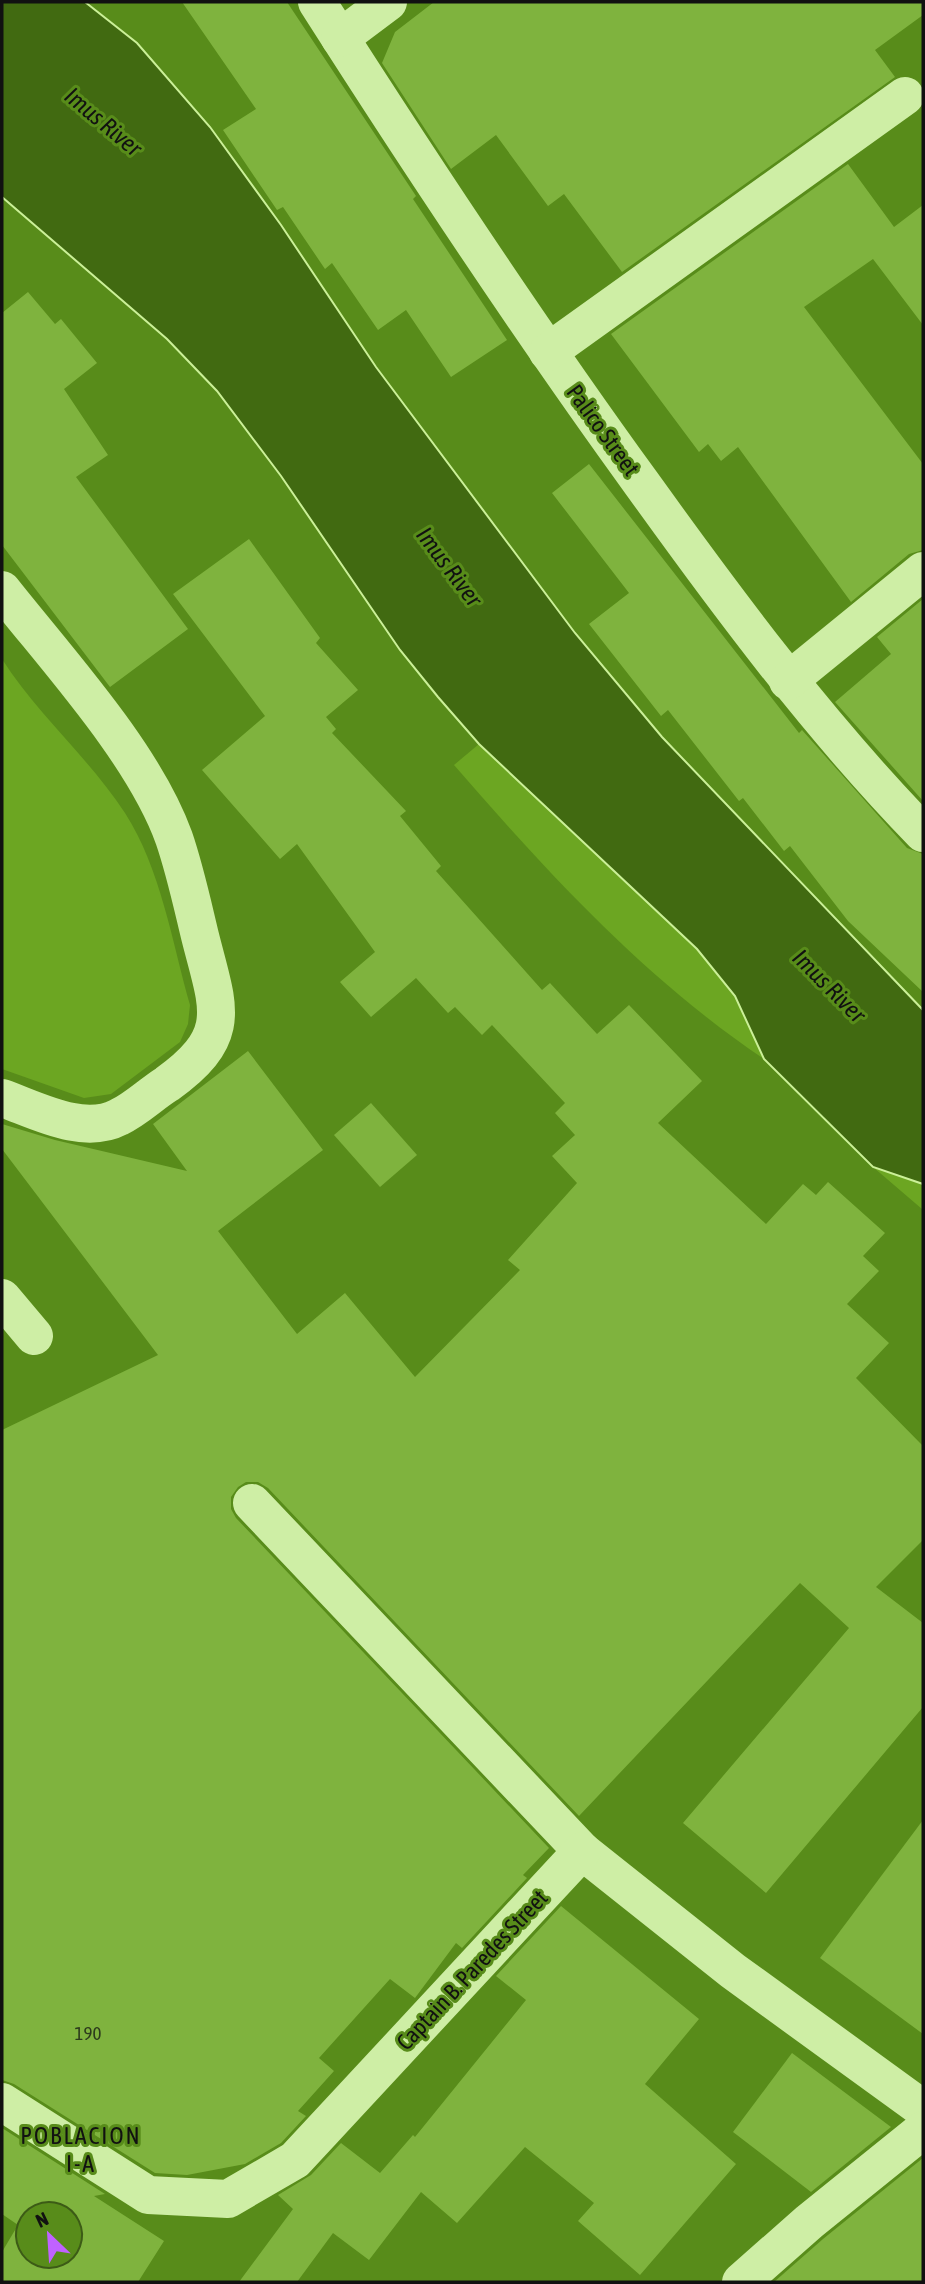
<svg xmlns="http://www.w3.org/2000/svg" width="925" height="2284" font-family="'Asap Condensed',sans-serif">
  <rect width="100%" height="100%" fill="#588c1a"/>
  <g fill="#6ca622">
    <path d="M2 659C37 714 89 758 125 813 161 869 172 942 190 1005L188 1024 180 1042 111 1094 84 1098 2 1069Z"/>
    <path d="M479 744 697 949 735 996 764 1059C645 979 547 872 454 765Z"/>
    <polygon points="873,1167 923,1184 923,1211 922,1209"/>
  </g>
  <polygon fill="#416a11" stroke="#cbf098" stroke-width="2" points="2,2 85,2 137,43 210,127 281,225 376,367 575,633 662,737 923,1010 923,1184 873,1167 764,1059 735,996 697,949 479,744 438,697 400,650 281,476 217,391 167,339 2,197"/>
  <g fill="#7fb33e" fill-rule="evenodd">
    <polygon points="182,2 287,2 416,196 413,199 507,340 451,377 406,310 378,330 332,263 325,269 283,207 277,210 223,130 256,109"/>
    <polygon points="434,2 923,2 923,15 875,50 895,77 622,272 564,194 548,206 496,135 451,169 382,63 395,32"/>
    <polygon points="848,164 894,227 923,205 923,325 873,259 804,307 923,464 923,550 909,554 851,602 738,447 721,461 708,444 699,452 611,334"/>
    <polygon points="28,292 55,324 61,319 97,363 64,389 108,455 76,477 188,629 110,687 2,545 2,313"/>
    <polygon points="589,464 799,733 802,730 907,848 923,854 923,992 848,921 790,846 784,851 743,798 739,801 668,710 661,716 589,624 629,593 552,493"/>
    <polygon points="249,539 320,638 316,643 358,690 326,717 336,729 332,733 406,811 400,816 441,866 436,871 542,990 550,983 597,1034 629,1005 702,1081 658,1123 766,1224 803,1184 816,1195 828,1182 885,1233 863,1256 879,1271 847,1304 889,1343 856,1378 923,1446 923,1540 876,1587 923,1623 923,1707 766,1893 683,1823 849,1628 800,1583 579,1816 268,1488 258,1482 246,1482 238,1487 231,1497 231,1509 236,1518 549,1848 523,1875 527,1878 462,1948 456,1943 415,1998 390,1979 319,2058 334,2071 298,2111 306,2116 281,2143 245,2164 187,2175 155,2173 14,2084 2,2080 2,1430 158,1355 2,1149 2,1124 55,1140 187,1171 153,1124 248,1051 323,1150 218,1231 297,1334 345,1293 415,1377 520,1270 508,1260 577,1183 552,1156 575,1135 555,1113 565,1103 492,1025 482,1035 455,1007 448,1013 416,978 371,1017 340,982 375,952 297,844 280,859 202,770 265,716 173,594"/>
    <polygon points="923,599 923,801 835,702 891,654 877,637"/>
    <polygon points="371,1103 417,1155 380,1187 334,1135"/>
    <polygon points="923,1820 923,2034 820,1958"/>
    <polygon points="561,1906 699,2019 645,2084 736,2164 640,2275 578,2221 594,2203 525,2147 457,2223 421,2192 369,2260 333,2233 297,2282 239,2282 293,2209 278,2195 311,2175 341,2143 380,2173 413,2135 415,2137 526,2000 496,1976"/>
    <polygon points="792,2053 891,2127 811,2192 733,2132"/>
    <path d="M2 2128 105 2194 94 2196 164 2241 138 2282H2V2252L18 2225 2 2214ZM28 2214H70V2256H28Z"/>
    <polygon points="923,2158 923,2282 774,2282 823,2239"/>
  </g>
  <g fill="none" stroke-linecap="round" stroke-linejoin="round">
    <g stroke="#ceeea5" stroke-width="38">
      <path d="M317 2C421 165 528 327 642 484 729 605 818 725 923 833"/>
      <polyline points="340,38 388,2"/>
      <polyline points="548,352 905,96"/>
      <path d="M2 590C58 661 144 754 174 838 185 870 192 903 200 936 218 1008 235 1035 167 1084 151 1094 136 1109 119 1117 83 1136 36 1110 2 1098"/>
      <polyline points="788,681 923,571"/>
      <polyline points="2,1298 34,1336"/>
      <polyline points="252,1503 582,1851 733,1971 923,2109"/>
      <polyline points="2,2102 148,2195 228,2199 295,2160 582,1851"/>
      <polyline points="741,2282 809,2222 923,2130"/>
    </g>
  </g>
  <g text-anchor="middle" stroke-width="6" stroke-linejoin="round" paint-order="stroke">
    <g font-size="19" fill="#2c3a1c">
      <text x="88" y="2040">190</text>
    </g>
    <g font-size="23" fill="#111" stroke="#588c1a">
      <text transform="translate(603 430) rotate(54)" y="8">Palico Street</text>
      <text transform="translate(472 1970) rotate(-47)" y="8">Captain B. Paredes Street</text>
    </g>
    <g font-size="24" font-style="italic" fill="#111" stroke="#588c1a">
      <text transform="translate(103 122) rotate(40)" y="8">Imus River</text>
      <text transform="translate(449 567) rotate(53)" y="8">Imus River</text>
      <text transform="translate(829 986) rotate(45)" y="8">Imus River</text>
    </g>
    <g font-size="24" letter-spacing="2" fill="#111" stroke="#588c1a">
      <text x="81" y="2144">POBLACION<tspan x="81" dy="28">I-A</tspan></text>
    </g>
  </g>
  <rect width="925" height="2284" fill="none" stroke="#111111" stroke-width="7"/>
  <g transform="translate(49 2235) rotate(335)"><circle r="33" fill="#588c1a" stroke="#3c5b16" stroke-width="2"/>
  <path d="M0-5L12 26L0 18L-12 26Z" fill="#c062ff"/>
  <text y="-10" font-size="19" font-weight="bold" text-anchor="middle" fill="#111111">N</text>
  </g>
</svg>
